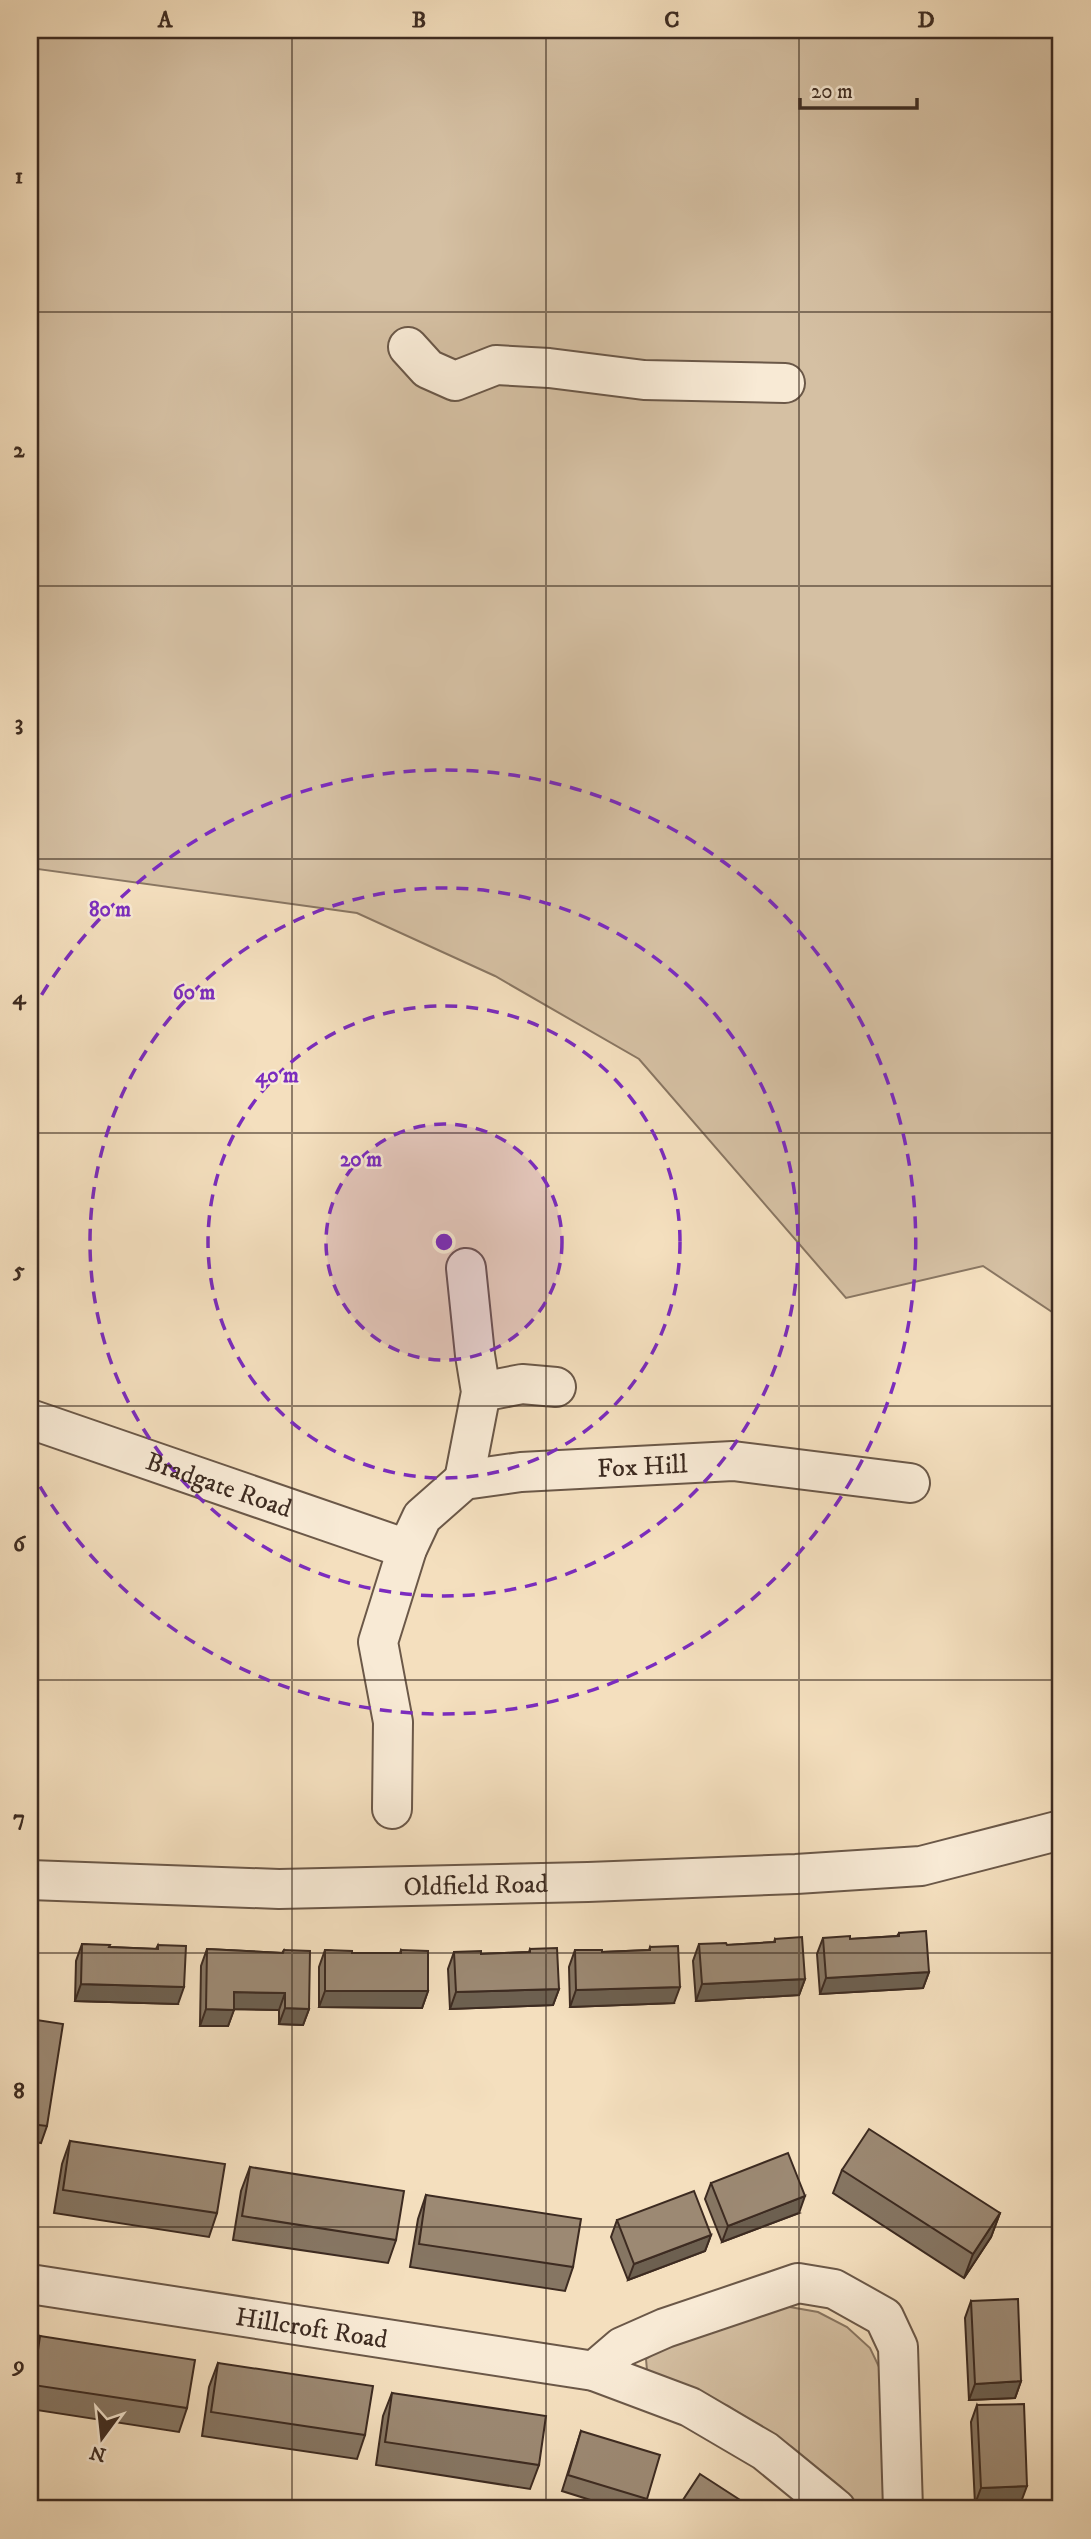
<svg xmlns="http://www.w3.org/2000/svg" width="1091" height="2539" font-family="'IM FELL DW Pica',serif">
  <rect width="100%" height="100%" fill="#f4dfbe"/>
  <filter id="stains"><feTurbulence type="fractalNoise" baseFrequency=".00286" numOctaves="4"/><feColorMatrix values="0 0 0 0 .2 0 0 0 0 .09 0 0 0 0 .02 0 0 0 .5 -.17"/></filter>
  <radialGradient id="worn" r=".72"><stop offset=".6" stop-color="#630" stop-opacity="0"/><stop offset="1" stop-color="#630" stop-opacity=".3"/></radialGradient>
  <g fill="#d5c0a3" stroke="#897662" stroke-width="2">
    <polygon points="30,30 1061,30 1061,1318 983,1266 846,1298 639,1059 495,976 357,913 30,868"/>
    <polygon points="784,2306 818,2312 847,2327 870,2348 881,2371 887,2509 862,2509 841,2487 792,2447 728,2406 656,2377 647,2370 646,2359 663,2348"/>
  </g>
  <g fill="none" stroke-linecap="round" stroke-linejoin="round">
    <defs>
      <g id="minor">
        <polyline points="408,347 428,369 455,381 496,365 549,368 644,380 785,383"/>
        <polyline points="481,1392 522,1384 556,1387"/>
        <path id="s1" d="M30 1419 407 1549"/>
        <polyline points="464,1480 481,1392 475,1355 466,1268"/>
        <path id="s2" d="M392 1809 393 1722 378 1642 407 1549 422 1517 464 1480 521 1472 733 1461 910 1483"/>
        <path id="s3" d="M30 1880 279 1889 588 1882 796 1874 921 1866 1061 1830"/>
        <path id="s4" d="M30 2284 594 2371 690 2407 765 2451 836 2509"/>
        <polyline points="594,2371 622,2347 665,2328 745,2301 798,2283 834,2289 884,2317 898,2347 903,2509"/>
      </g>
    </defs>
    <use href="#minor" stroke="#6b5848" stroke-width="42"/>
    <use href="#minor" stroke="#f8ead5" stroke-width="38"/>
  </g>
  <g fill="#867663" stroke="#3d2b21" stroke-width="2">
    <polygon points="899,1933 929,1972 923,1988 820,1994 817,1954 823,1938 850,1939 897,1936"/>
    <polygon points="775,1939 805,1979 799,1995 696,2001 693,1961 699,1944 727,1945 774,1942"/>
    <polygon points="82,1944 109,1947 156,1949 158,1945 178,2004 75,2001 76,1961"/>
    <polygon points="650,1947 674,2003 570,2007 569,1967 575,1950 602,1952 649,1950"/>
    <polygon points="207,1949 282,1953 284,1950 309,2009 303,2025 279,2024 279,2010 234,2009 228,2026 200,2026 201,1966"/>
    <polygon points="530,1949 559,1989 553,2005 450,2009 448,1969 454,1952 481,1954 529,1952"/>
    <polygon points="325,1950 352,1953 400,1953 401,1950 428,1991 422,2008 319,2007 319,1967"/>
    <polygon points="30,2019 47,2126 41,2143 30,2141"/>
    <polygon points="70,2141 217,2213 209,2237 54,2213 62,2164"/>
    <polygon points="250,2167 396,2240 388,2263 233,2240 241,2191"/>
    <polygon points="842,2170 1000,2213 991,2237 964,2278 833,2193"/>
    <polygon points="711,2183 799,2213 722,2242 705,2199"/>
    <polygon points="426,2195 573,2267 565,2291 410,2267 418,2219"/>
    <polygon points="617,2220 711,2235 705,2251 628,2280 611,2237"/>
    <polygon points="971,2301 1021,2381 1015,2398 969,2400 965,2318"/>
    <polygon points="40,2336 187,2408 179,2432 30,2409 30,2372 32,2360"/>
    <polygon points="218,2363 365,2435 357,2459 202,2436 209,2387"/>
    <polygon points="392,2393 539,2465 530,2489 376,2465 383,2416"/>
    <polygon points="977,2405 1021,2502 975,2504 971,2422"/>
    <polygon points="581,2431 647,2499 643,2509 619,2509 562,2491"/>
  </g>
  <g fill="#6d6050" stroke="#3d2b21" stroke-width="2">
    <polygon points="929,1972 923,1988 820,1994 826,1978"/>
    <polygon points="805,1979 799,1995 696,2001 702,1984"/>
    <polygon points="81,1984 184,1987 178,2004 75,2001"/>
    <polygon points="680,1987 674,2003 570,2007 576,1990"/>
    <polygon points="559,1989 553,2005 450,2009 456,1992"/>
    <polygon points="325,1991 428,1991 422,2008 319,2007"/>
    <polygon points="234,1992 285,1993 279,2010 228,2009"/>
    <polygon points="285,2008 309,2009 303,2025 279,2024"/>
    <polygon points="206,2009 234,2010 228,2026 200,2026"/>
    <polygon points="805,2196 799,2213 722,2242 728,2226"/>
    <polygon points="1000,2213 991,2237 964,2278 973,2254"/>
    <polygon points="711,2235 705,2251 628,2280 634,2264"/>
    <polygon points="1021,2381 1015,2398 969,2400 975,2384"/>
    <polygon points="1027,2486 1021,2502 975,2504 981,2488"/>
  </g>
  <g fill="#9c8973" stroke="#3d2b21" stroke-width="2">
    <polygon points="926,1931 929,1972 826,1978 823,1938 850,1936 850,1939 899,1936 899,1933"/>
    <polygon points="802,1937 805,1979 702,1984 699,1944 726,1943 727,1945 775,1942 775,1939"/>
    <polygon points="82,1944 110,1945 109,1947 158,1949 158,1945 186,1946 184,1987 81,1984"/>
    <polygon points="678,1946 680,1987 576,1990 575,1950 602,1950 602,1952 650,1950 650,1947"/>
    <polygon points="557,1948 559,1989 456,1992 454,1952 481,1951 481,1954 530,1952 530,1949"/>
    <polygon points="207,1949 283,1953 284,1950 310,1951 309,2009 285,2008 285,1993 234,1992 234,2010 206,2009"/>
    <polygon points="325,1950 352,1951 352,1953 401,1953 401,1950 428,1951 428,1991 325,1991"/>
    <polygon points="30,2019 63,2024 47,2126 30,2124"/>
    <polygon points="869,2129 1000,2213 973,2254 842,2170"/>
    <polygon points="70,2141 225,2164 217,2213 63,2190"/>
    <polygon points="788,2153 805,2196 728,2226 711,2183"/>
    <polygon points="250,2167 404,2191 396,2240 242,2216"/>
    <polygon points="694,2191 711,2235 634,2264 617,2220"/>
    <polygon points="426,2195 581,2219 573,2267 419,2244"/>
    <polygon points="1018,2299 1021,2381 975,2384 971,2301"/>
    <polygon points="40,2336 195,2360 187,2408 33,2385"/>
    <polygon points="218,2363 373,2386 365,2435 211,2412"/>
    <polygon points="392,2393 546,2416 539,2465 385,2442"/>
    <polygon points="1024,2404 1027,2486 981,2488 977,2405"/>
    <polygon points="581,2431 660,2455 647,2499 568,2475"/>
    <polygon points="700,2474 754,2509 677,2509"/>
  </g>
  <path fill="none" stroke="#3d2b21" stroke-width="2" stroke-opacity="0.55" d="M292 30V2509M546 30V2509M799 30V2509M30 312H1061M30 586H1061M30 859H1061M30 1133H1061M30 1406H1061M30 1680H1061M30 1953H1061M30 2227H1061"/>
  <circle cx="444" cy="1242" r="118" fill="#7b2cbf" fill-opacity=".12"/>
  <g fill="none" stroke="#7b2cbf" stroke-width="3.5" stroke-dasharray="12 9">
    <circle cx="444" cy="1242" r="118"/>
    <circle cx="444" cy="1242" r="236"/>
    <circle cx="444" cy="1242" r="354"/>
    <path d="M31 1013A472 472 0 1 1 31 1471"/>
  </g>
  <g text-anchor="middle" stroke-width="5" stroke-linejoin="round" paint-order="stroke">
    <g font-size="26" fill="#3d2b21" stroke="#f8ead5">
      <text dy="9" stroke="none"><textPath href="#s2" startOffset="536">Fox Hill</textPath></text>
      <text dy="9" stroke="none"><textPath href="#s1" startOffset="200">Bradgate Road</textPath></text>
      <text dy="9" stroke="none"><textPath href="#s3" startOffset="446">Oldfield Road</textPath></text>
      <text dy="9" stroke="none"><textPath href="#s4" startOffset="285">Hillcroft Road</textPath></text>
    </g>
  </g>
  <circle cx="444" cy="1242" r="10" fill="#7b2cbf" stroke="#f8ead5" stroke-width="3.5"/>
  <g font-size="21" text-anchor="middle" font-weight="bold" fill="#7b2cbf" stroke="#f8ead5" stroke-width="5" stroke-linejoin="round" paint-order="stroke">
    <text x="110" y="916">80 m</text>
    <text x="194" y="999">60 m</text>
    <text x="277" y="1082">40 m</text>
    <text x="361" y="1166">20 m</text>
  </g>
  <rect width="1091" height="2539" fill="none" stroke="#f4dfbe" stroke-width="77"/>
  <g transform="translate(102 2438) rotate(195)" stroke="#f8ead5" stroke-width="5" paint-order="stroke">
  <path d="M0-5L12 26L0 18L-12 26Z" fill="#3d2b21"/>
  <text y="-10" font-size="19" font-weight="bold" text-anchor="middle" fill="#3d2b21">N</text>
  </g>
  <path d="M800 98v10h117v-10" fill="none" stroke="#3d2b21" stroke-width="3.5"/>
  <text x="811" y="98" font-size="21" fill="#3d2b21" stroke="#f8ead5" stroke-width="5" paint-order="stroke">20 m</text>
  <rect x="38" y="38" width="1014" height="2462" fill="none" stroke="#3d2b21" stroke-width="2.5"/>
  <g font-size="23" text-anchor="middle" font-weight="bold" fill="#3d2b21">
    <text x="165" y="27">A</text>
    <text x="419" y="27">B</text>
    <text x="672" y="27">C</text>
    <text x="926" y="27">D</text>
    <text x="19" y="183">1</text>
    <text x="19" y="457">2</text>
    <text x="19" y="730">3</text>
    <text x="19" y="1004">4</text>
    <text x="19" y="1277">5</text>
    <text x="19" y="1551">6</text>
    <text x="19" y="1825">7</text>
    <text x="19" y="2098">8</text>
    <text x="19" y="2372">9</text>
  </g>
  <rect width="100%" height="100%" filter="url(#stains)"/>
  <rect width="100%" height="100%" fill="url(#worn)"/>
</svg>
